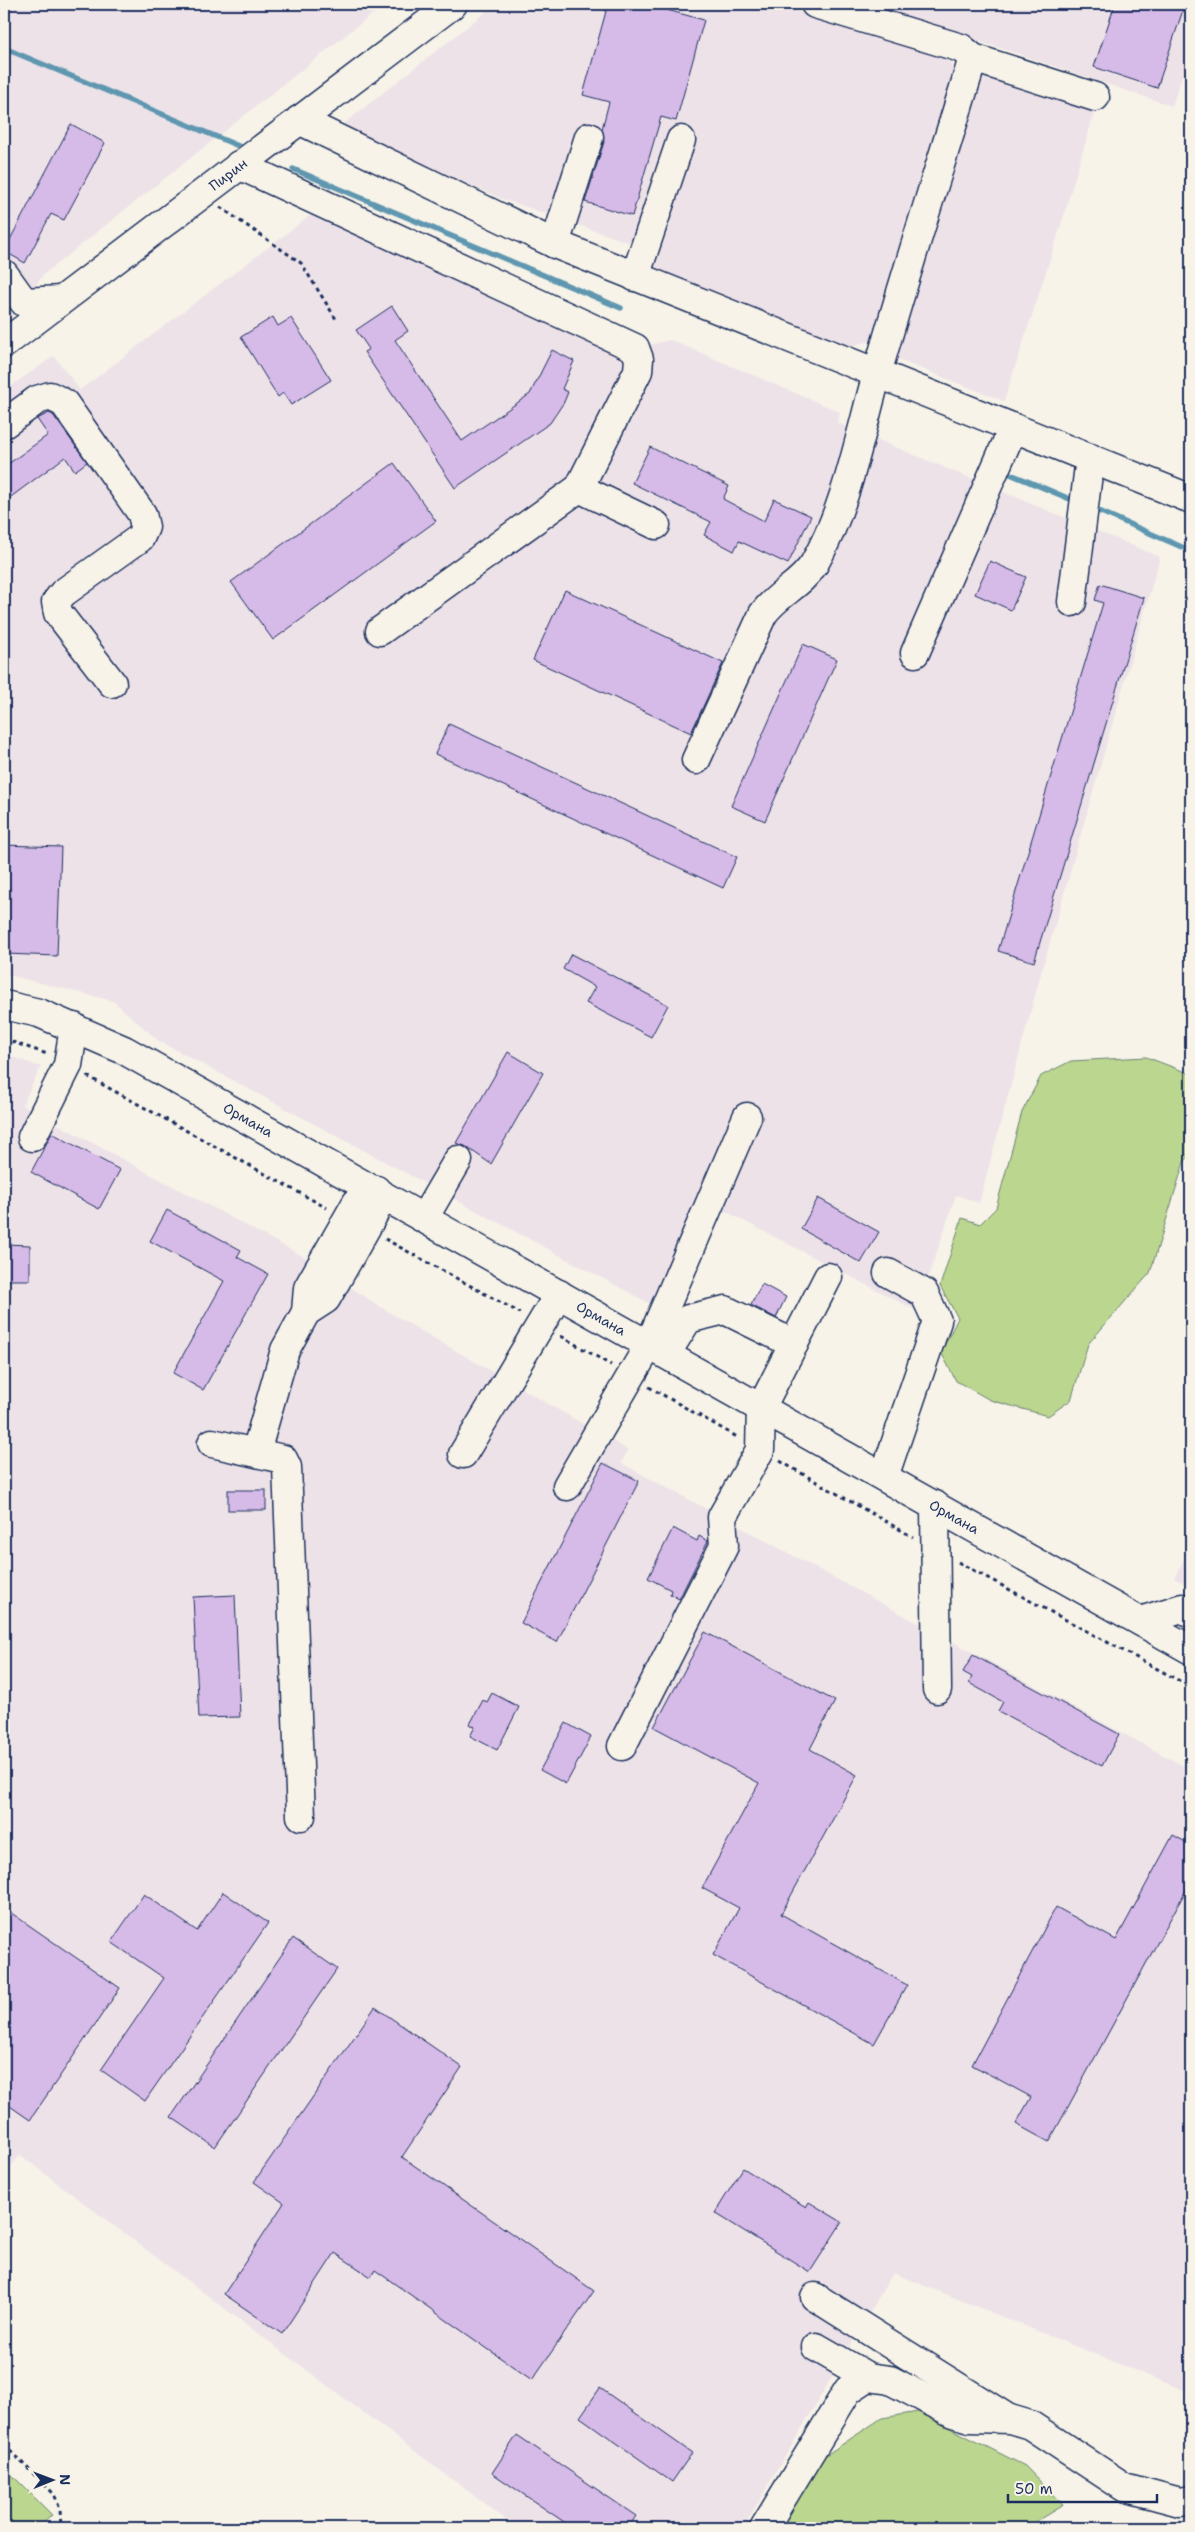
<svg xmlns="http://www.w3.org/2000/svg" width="1195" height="2532" font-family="'Shantell Sans',sans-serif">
  <rect width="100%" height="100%" fill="#f7f3e8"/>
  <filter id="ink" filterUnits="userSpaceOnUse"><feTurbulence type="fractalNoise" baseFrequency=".02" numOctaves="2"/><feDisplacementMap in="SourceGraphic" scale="10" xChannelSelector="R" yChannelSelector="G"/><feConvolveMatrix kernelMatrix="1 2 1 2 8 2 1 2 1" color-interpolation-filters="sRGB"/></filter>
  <g filter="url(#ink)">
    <g fill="#ede2e8">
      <polygon points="4,4 385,4 44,274 4,327"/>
      <polygon points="496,4 780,4 782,7 947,56 956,76 871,341 849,346 655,268 660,253 497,197 341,126"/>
      <polygon points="854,4 1191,4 1191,49 1172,106 1003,49"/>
      <polygon points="983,73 1096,107 1057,238 1004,401 896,359"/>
      <polygon points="311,215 614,353 670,340 840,412 837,423 1160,557 1040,977 979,1203 956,1195 917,1311 723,1210 675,1317 159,1041 113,1001 4,974 4,391 54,356 80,390"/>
      <polygon points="4,1054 41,1067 22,1105 310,1260 338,1305 350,1287 387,1311 628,1450 621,1463 1191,1770 1191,2393 893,2273 743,2528 517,2528 20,2155 4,2175"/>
      <polygon points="1191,1546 1191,1587 1174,1578"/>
    </g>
    <g fill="#bbd68e" stroke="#6b8276">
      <polygon points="1146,1057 1191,1074 1191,1154 1184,1162 1150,1273 1088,1344 1071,1400 1048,1416 990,1400 956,1381 941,1352 958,1318 940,1286 962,1218 980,1224 996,1208 1022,1112 1041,1076 1071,1061"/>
      <polygon points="918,2412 1025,2466 1063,2505 1025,2528 778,2528 817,2461 882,2418"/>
      <polygon points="4,2467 52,2515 38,2528 4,2528"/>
    </g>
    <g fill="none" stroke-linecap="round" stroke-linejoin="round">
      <g stroke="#5f97b0" stroke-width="5.5">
        <polyline points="4,48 248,150"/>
        <polyline points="293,169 621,308"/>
        <polyline points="1008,473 1077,502"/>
        <polyline points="1092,508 1191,551"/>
      </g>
    </g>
    <g fill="#d6bae8" stroke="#1b2f5e">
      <polygon points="608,4 645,4 704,20 676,121 661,117 632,216 585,202 604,142 602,129 609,102 583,95"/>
      <polygon points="1115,4 1185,4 1157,88 1094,67"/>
      <polygon points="71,124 105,143 64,220 51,214 25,263 4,251"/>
      <polygon points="392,306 408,331 395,340 462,441 530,394 552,350 574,361 562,389 568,392 564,402 550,423 455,488 364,352 369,349 356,330"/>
      <polygon points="273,317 278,326 291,318 331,380 291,405 283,393 278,397 241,337"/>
      <polygon points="49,413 53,415 87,462 75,471 65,457 4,502 4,467 48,435 37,419"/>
      <polygon points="650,447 729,486 723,499 764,521 774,499 811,516 788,564 739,541 734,551 704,535 711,522 632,483"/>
      <polygon points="394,463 436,521 273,640 231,582"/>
      <polygon points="990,561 1026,577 1011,610 975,594"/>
      <polygon points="1100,584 1144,598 1034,962 998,951 1103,603 1095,600"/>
      <polygon points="565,590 723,663 691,733 533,660"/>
      <polygon points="803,644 837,659 765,821 731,806"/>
      <polygon points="449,724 737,857 723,888 435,754"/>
      <polygon points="4,845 61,847 57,956 4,954"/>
      <polygon points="571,954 668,1005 651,1037 586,1003 595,987 563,969"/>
      <polygon points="508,1052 543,1073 491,1164 465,1146 456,1143"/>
      <polygon points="52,1133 120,1170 99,1209 31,1172"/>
      <polygon points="818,1198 879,1232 861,1263 801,1229"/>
      <polygon points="167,1210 241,1250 237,1257 268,1274 203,1390 173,1373 224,1281 150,1241"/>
      <polygon points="4,1244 30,1245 30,1280 4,1280"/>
      <polygon points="762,1284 786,1297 776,1318 751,1305"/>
      <polygon points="603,1463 639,1481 557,1642 521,1623"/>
      <rect x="228" y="1490" width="38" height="20"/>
      <polygon points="673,1528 697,1541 699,1536 708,1541 679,1599 670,1594 671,1590 648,1578"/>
      <polygon points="235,1595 240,1717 199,1718 193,1597"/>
      <polygon points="705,1632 835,1701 810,1749 857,1775 781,1914 907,1985 874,2044 713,1955 739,1908 702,1888 759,1783 654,1727"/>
      <polygon points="973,1655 1119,1734 1102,1766 998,1711 1003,1702 969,1683 972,1677 963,1672"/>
      <polygon points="492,1693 519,1707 497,1750 470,1736 475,1727 470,1724 483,1700 487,1702"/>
      <polygon points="566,1723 591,1737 566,1784 540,1770"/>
      <polygon points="1173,1835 1191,1845 1191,1881 1049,2142 1016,2124 1031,2097 972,2065 1056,1907 1116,1940"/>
      <polygon points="223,1892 268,1923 145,2101 101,2070 164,1978 111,1942 144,1894 197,1931"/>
      <polygon points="4,1908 120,1988 30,2120 4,2102"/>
      <polygon points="293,1938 337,1969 215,2147 171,2117"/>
      <polygon points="375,2007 462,2067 402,2157 594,2291 532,2380 375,2270 371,2277 335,2253 282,2334 224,2294 284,2203 254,2182"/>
      <polygon points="743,2168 806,2207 809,2202 842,2222 810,2272 715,2213"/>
      <polygon points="600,2388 692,2453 672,2482 580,2417"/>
      <polygon points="517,2435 636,2516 628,2528 573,2528 492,2473"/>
    </g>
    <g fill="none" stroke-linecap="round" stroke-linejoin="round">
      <defs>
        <g id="minor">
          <polyline points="815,4 961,48 973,58 1095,97"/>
          <polyline points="299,120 555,244 1191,499"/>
          <polyline points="239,165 635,348 639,359 638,371 579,488 380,631"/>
          <polyline points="555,244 589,137"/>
          <polyline points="4,274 24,302 61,300"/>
          <polyline points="635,277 681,140"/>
          <path id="s1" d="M4 344 453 4"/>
          <polyline points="4,424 37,400 50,396 64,403 142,514 145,527 140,538 63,593 56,602 58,613 112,683"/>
          <polyline points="579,488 656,525"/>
          <polyline points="1072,602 1090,458"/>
          <polyline points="915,653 1013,428"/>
          <path d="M696 760 763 614C777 594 801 585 814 564 847 506 859 438 877 374 907 268 941 164 973 58"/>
          <path id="s2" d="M4 1005 39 1013 124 1050 1191 1650"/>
          <polyline points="32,1137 68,1065 74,1027"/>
          <polyline points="424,1218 458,1160"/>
          <polyline points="306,1312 326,1299 375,1212 376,1190"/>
          <polyline points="666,1354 688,1319 725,1310 794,1344"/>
          <polyline points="212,1443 283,1459 287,1467 301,1816"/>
          <polyline points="256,1452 285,1350 306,1312 308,1288 357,1202 376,1190"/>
          <polyline points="463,1454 559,1294"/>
          <polyline points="884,1477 937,1321 924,1293 888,1273"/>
          <polyline points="567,1486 649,1345 747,1117"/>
          <polyline points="935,1505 937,1689"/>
          <polyline points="1140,1621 1182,1608 1191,1613"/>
          <polyline points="622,1746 724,1546 722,1517 760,1450 761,1408 828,1277"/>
          <polyline points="815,2297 1009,2419"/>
          <polyline points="816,2347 868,2377"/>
          <polyline points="764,2528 848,2390 868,2377 890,2380 953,2413 970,2418 1010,2419 1030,2425 1124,2487 1180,2502 1191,2500"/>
        </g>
      </defs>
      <use href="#minor" stroke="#1b2f5e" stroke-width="31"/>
      <g stroke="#1b2f5e" stroke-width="3" stroke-dasharray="4 4" stroke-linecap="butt">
        <polyline points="220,207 301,263 336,319"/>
        <polyline points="4,1039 47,1054"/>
        <polyline points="87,1076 327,1208"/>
        <polyline points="385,1239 520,1313"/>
        <polyline points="561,1336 611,1365"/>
        <polyline points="649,1387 737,1437"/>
        <polyline points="780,1461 913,1537"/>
        <polyline points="958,1562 1191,1687"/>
        <polyline points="4,2445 54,2494 60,2509 61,2528"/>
      </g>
      <use href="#minor" stroke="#f7f3e8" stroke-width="28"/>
    </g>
  </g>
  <g text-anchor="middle" stroke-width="4.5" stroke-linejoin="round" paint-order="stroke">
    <g font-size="14" fill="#1b2f5e" stroke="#f7f3e8">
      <text dy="5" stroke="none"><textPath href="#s1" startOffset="281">Пирин</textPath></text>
      <text dy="5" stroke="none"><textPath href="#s2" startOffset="271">Ормана</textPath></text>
      <text dy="5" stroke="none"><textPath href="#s2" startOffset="676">Ормана</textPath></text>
      <text dy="5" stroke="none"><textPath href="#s2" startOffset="1081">Ормана</textPath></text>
    </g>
  </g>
  <rect width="1195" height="2532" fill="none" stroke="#f7f3e8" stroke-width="20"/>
  <rect x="10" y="10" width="1175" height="2512" fill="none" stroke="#1b2f5e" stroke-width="2" filter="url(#ink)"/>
  <g transform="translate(52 2480) rotate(89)" stroke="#f7f3e8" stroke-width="4" paint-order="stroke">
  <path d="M0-4L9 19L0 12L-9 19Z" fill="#1b2f5e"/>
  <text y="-8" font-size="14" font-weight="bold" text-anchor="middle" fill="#1b2f5e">N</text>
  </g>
  <path d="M1008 2494v8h149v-8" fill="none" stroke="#1b2f5e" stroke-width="2.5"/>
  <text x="1015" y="2494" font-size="15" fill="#1b2f5e" stroke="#f7f3e8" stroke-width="4" paint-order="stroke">50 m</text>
</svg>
